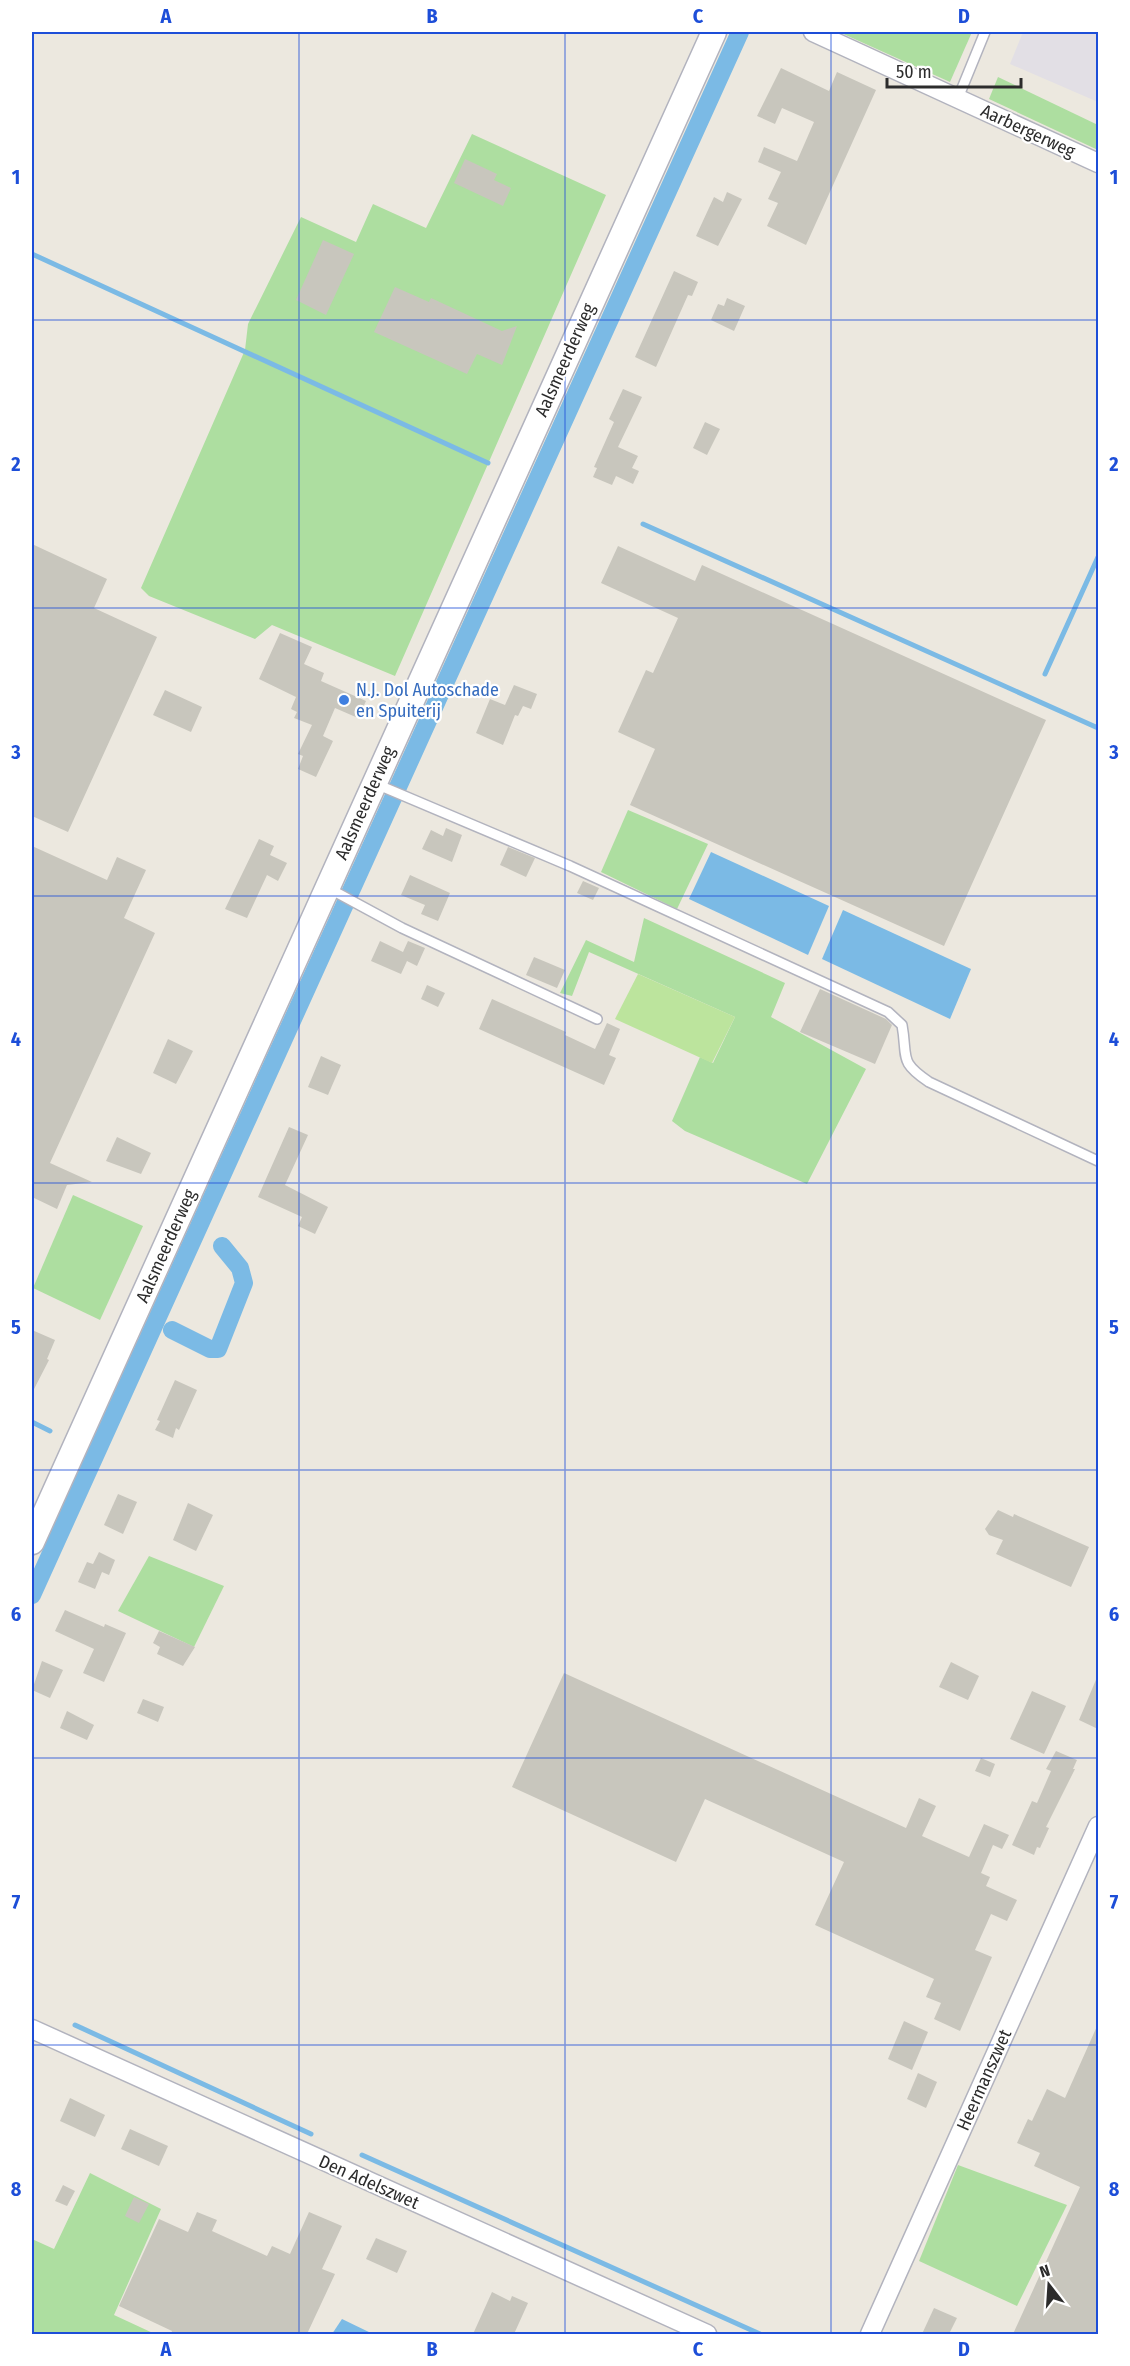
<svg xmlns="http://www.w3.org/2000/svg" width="1130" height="2366" font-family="'Fira Sans Condensed',sans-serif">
  <rect width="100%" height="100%" fill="#ece8df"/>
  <polygon fill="#e2dfe5" points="1023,32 1098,32 1098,102 1010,64"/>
  <g fill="#addea0">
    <polygon points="839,32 972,32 950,82"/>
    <polygon points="998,77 1098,125 1098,150 989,99"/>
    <polygon points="472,134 606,195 395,676 272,625 255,639 149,596 141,588 245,350 248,324 301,217 356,242 373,204 426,228"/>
    <polygon points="628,810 708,844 677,909 601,872"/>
    <polygon points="644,918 785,983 771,1017 866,1069 807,1184 685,1131 672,1121 700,1057 713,1063 735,1017 589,952 572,996 560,993 586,940 634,962"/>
    <polygon points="73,1195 143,1226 100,1320 33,1288"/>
    <polygon points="149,1556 224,1586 194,1647 118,1611"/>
    <polygon points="958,2165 1067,2205 1017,2306 919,2261"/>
    <polygon points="90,2173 161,2209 114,2315 155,2334 32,2334 32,2239 54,2249"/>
  </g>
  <polygon fill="#bce49d" points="638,974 735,1017 712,1063 615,1019"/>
  <g fill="#7bbae5">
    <polygon points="711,852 829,906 808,955 689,899"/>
    <polygon points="843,910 971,969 950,1019 822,959"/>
    <polygon points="342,2319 373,2334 332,2334"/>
  </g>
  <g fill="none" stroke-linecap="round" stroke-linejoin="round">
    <g stroke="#7bbae5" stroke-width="5">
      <polyline points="32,254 488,463"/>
      <polyline points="643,524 1098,728"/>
      <polyline points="1045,674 1098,557"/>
      <polyline points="32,1422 50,1431"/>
      <polyline points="75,2025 311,2134"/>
      <polyline points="362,2155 760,2334"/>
    </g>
    <g stroke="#7bbae5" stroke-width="18">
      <polyline points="172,1330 210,1349 218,1349 244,1283 240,1268 222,1246"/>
      <polyline points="32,1595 740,32"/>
    </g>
  </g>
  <g fill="#c8c6bd">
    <polygon points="781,68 829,91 837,72 876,90 806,245 767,226 778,203 768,199 781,172 758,162 764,147 797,161 814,122 782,108 775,124 757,116"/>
    <polygon points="465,159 497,174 494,180 511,188 503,206 454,183"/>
    <polygon points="727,192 742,199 718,246 696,236 714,197 723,202"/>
    <polygon points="323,240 354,254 326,315 296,300"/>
    <polygon points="674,271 698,282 692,296 688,295 656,367 635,357"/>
    <polygon points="395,287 429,302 431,298 502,331 517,326 502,365 477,354 467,374 374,332"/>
    <polygon points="727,298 745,306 734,331 711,320 718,304 724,306"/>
    <polygon points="623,389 642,397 618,447 638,456 632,468 639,471 633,484 616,476 612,485 593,477 597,468 594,467 614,422 609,419"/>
    <polygon points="705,422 720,429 707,455 693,448"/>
    <polygon points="32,544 107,579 94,608 157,637 68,832 32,816"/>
    <polygon points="618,546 695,581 702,565 1046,720 944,946 630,805 655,749 618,732 646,670 653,673 678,618 601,583"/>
    <polygon points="280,633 312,647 304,664 324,673 321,681 366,701 358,718 335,708 323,736 333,741 316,777 298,769 303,756 298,754 312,725 294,718 297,712 291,709 296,697 259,679"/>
    <polygon points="514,685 537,694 531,709 523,706 518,716 515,715 503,745 476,733 490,699 505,705"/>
    <polygon points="165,690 202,707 191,732 153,715"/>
    <polygon points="446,828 462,835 452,862 422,849 431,830 443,836"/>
    <polygon points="259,839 274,846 270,855 287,863 278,881 267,875 247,918 225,909"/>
    <polygon points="32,846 107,880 117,857 146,870 124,918 155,933 50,1163 92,1182 67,1185 57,1209 32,1197"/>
    <polygon points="508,847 535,858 526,877 500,865"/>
    <polygon points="410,875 450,893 438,921 421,914 425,905 401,895"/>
    <polygon points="583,881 599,888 593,900 577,893"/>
    <polygon points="380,941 403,952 408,941 425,948 417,966 407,961 401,974 371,961"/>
    <polygon points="534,957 565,970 557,988 526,975"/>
    <polygon points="427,985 445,993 438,1007 421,999"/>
    <polygon points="820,989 886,1019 892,1025 875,1064 800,1032"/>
    <polygon points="492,999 566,1032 565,1035 595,1049 607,1023 620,1029 609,1055 616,1058 604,1085 479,1029"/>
    <polygon points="168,1039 193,1051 176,1084 153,1073"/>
    <polygon points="321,1056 341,1065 328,1095 308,1087"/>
    <polygon points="289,1127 308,1135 285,1185 328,1207 315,1234 298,1226 302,1217 258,1197"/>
    <polygon points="117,1137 151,1153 141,1174 106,1161"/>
    <polygon points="32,1330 55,1340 47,1359 49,1360 32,1393"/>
    <polygon points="175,1380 197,1390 179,1430 176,1428 173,1438 155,1430 160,1421 157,1420"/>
    <polygon points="118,1494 137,1502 123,1534 104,1525"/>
    <polygon points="188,1503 213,1515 196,1551 173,1540"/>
    <polygon points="998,1510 1013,1517 1014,1514 1089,1547 1071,1587 996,1554 1003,1540 989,1535 985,1529"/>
    <polygon points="99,1552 115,1560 109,1575 102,1572 95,1589 78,1582 87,1562 93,1564"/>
    <polygon points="65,1610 104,1627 105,1624 126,1633 104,1682 83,1673 94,1649 55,1631"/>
    <polygon points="159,1631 195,1647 183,1666 157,1654 160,1647 153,1643"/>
    <polygon points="42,1661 63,1670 50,1698 32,1690"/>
    <polygon points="951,1662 979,1676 968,1700 939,1687"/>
    <polygon points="564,1673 906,1828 919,1798 936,1806 922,1836 969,1857 984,1824 1009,1835 1002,1849 993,1845 981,1873 990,1877 986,1886 1017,1900 1007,1921 991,1914 975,1950 992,1957 960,2031 934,2019 941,2003 926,1997 934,1979 815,1925 844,1862 705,1799 676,1862 512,1787"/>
    <polygon points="1098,1675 1098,1729 1079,1720"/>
    <polygon points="1032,1691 1066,1706 1044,1754 1010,1739"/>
    <polygon points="143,1699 164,1707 158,1722 137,1713"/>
    <polygon points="67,1711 94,1725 87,1740 60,1728"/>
    <polygon points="1056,1751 1077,1760 1073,1769 1075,1769 1046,1827 1049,1828 1040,1848 1037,1847 1034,1855 1012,1845 1032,1801 1037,1803 1051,1771 1046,1769"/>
    <polygon points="981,1758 995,1764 990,1777 975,1771"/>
    <polygon points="904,2021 928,2032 912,2070 888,2059"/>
    <polygon points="1098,2024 1098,2334 1013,2334 1080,2187 1034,2166 1040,2153 1017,2143 1028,2119 1032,2121 1047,2089 1065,2098"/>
    <polygon points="918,2073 937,2082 926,2108 907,2099"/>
    <polygon points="70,2098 105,2115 95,2137 60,2121"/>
    <polygon points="130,2129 168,2146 159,2166 121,2149"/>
    <polygon points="63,2185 75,2191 67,2206 55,2201"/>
    <polygon points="134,2197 149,2204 139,2223 125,2216"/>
    <polygon points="197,2212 217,2220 212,2231 267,2256 272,2246 290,2254 309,2212 342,2226 322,2269 335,2274 307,2334 171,2334 172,2331 119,2306 159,2219 188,2232"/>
    <polygon points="376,2238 407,2251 397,2273 366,2259"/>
    <polygon points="492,2292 510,2301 512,2296 528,2303 514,2334 473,2334"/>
    <polygon points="934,2308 957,2318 949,2334 922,2334"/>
  </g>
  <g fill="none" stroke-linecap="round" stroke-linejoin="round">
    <defs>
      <g id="lane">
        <polyline points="958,98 985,32"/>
        <path d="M376 784 570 866 888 1012 902 1025C908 1058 898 1061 929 1082L1098 1161"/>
        <polyline points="330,889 402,928 597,1019"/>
      </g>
      <g id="street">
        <polyline points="813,32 1098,163"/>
        <polyline points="32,2029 707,2334"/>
        <polyline points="870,2334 1098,1826"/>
      </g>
      <polyline id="secondary" points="32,1542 714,32"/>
    </defs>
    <use href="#lane" stroke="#b2b3be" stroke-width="12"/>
    <use href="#street" stroke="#b2b3be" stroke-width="21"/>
    <use href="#secondary" stroke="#b2b3be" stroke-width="27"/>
    <use href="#lane" stroke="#fff" stroke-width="9"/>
    <use href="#street" stroke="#fff" stroke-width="18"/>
    <use href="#secondary" stroke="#fff" stroke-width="24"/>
  </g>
  <path fill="none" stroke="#1d4ed8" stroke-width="1.5" stroke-opacity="0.55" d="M299 32V2334M565 32V2334M831 32V2334M32 320H1098M32 608H1098M32 896H1098M32 1183H1098M32 1470H1098M32 1758H1098M32 2045H1098"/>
  <circle fill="#3f7fe0" stroke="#fff" stroke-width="2" cx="344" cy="700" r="6"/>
  <g text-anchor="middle" stroke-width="4.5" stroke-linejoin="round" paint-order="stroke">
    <g font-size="18" fill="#2c2c2c" stroke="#fff">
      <text transform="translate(1028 131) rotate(25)" y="6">Aarbergerweg</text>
      <text transform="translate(565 360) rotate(-66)" y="6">Aalsmeerderweg</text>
      <text transform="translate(365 803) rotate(-66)" y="6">Aalsmeerderweg</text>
      <text transform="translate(166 1246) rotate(-66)" y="6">Aalsmeerderweg</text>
      <text transform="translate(984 2080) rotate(-66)" y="6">Heermanszwet</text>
      <text transform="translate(369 2182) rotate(24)" y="6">Den Adelszwet</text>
    </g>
    <g font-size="18" fill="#366cbe" stroke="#fff" text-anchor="start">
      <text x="356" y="696">N.J. Dol Autoschade<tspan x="356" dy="21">en Spuiterij</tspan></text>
    </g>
  </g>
  <rect width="1130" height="2366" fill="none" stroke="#ffffff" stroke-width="66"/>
  <g transform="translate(1049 2285) rotate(343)" stroke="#ffffff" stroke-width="4.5" paint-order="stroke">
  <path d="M0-4.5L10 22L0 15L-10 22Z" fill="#2c2c2c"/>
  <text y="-9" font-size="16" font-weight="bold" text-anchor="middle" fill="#2c2c2c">N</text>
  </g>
  <path d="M887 78v9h134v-9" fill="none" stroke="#2c2c2c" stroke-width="3"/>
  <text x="896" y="78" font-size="18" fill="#2c2c2c" stroke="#ffffff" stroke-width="4.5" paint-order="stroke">50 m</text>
  <rect x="33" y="33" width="1064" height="2300" fill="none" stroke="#1d4ed8" stroke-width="2"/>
  <g font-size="20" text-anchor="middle" font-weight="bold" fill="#1d4ed8">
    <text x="166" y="23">A</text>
    <text x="432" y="23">B</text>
    <text x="698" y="23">C</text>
    <text x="964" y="23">D</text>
    <text x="16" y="184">1</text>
    <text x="1114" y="184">1</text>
    <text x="16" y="471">2</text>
    <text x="1114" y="471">2</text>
    <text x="16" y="759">3</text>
    <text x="1114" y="759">3</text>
    <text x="16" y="1046">4</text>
    <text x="1114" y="1046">4</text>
    <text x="16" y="1334">5</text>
    <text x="1114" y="1334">5</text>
    <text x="16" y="1621">6</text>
    <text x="1114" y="1621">6</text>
    <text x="16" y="1909">7</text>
    <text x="1114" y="1909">7</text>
    <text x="16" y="2196">8</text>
    <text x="1114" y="2196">8</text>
    <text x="166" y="2356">A</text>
    <text x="432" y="2356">B</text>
    <text x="698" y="2356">C</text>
    <text x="964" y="2356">D</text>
  </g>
</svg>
